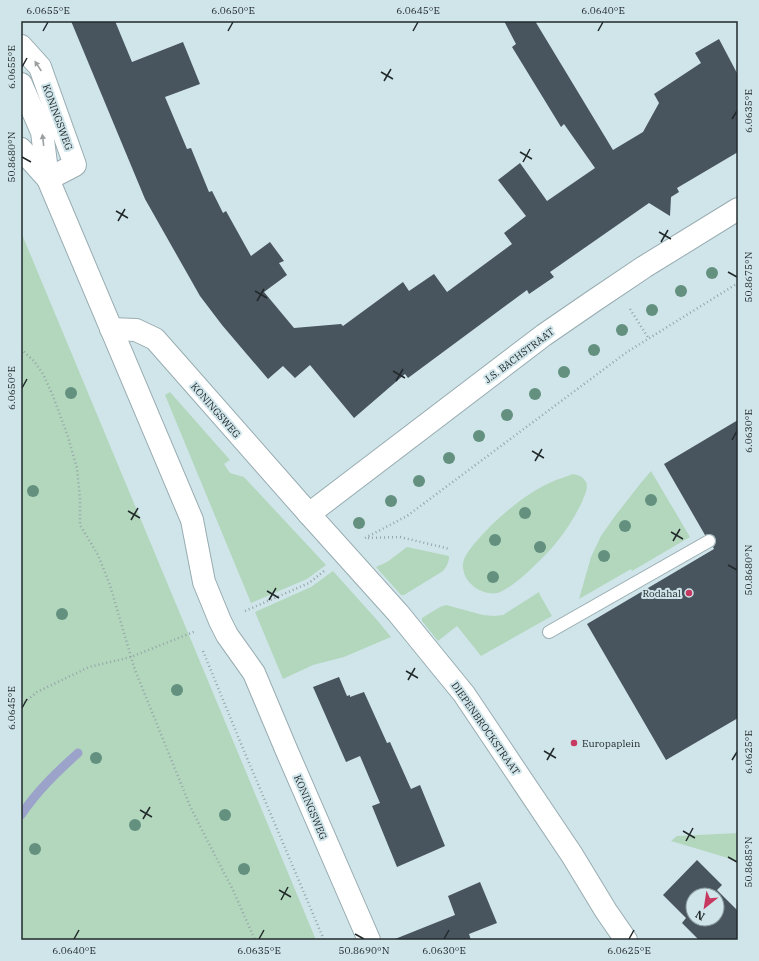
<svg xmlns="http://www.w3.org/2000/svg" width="759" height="961" font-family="'IBM Plex Serif',serif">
  <rect width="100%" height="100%" fill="#d0e5ea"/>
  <g fill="#b3d7bd">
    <polygon points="21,232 316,940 21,940"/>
    <polygon points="170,392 230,460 224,464 230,473 244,477 326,565 307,579 251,603 165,395"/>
    <polygon points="651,471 690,537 632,571 631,569 579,599 591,557 601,536 615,516 640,484"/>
    <path d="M573 474C579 475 583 477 586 482 589 488 584 496 582 502 569 529 553 549 531 569 525 575 505 592 497 593 480 596 461 581 463 563 465 553 475 543 481 536 501 514 529 491 556 480 562 478 568 476 573 474Z"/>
    <path d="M407 547 449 556C449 562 447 566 443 571L404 595H401L376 567 387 562Z"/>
    <polygon points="333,571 377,620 391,637 344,657 313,665 283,679 255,612 311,587"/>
    <polygon points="539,592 540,595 552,616 481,656 457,626 438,641 422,621 422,618 440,607 446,605 483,615 494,616 503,615"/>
    <polygon points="738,833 738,861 671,841 677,836"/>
  </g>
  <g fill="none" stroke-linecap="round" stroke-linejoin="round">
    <path stroke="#9ba3ca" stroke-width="9" d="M21 815C37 791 57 772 78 753"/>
  </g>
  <g fill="#48545e" fill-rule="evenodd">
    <polygon points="71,21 115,21 132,62 183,42 200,84 165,97 187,149 191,148 209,192 212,191 223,213 226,211 251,256 270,242 284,261 279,263 287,275 264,292 294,328 341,324 343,326 403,282 409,291 434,274 447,292 512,244 504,233 526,216 498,180 520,163 547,201 595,168 564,124 561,127 512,47 516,44 504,21 535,21 613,150 643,132 659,103 654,94 701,63 695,53 719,39 738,75 738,152 677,188 679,192 671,197 670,216 649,203 550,272 554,277 529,294 527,290 408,378 405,374 354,418 310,365 295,378 283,366 268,379 222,325 200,296 145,199"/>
    <polygon points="738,420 738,718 666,760 587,624 714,549 713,547 715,545 716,541 715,537 713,535 709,534 705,535 664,464"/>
    <polygon points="339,677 347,696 350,695 350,697 364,692 387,743 390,742 411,789 420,785 445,846 397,867 372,806 380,803 360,756 346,762 313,687"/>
    <path d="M697 860 722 885 717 890 738 911V940H699L682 923 686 918 663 895ZM693 895H717V919H693Z"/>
    <polygon points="480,882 497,923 469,934 471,940 395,940 395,939 455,915 448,896"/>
  </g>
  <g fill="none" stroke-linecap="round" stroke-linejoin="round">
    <defs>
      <polyline id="lane" points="549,632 709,541"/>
      <g id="street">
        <polyline points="21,46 40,67 75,165 48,179"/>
        <polyline points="111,329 136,330 155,339 309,514 398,613 464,694 572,855 606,911 626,940"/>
        <polyline points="309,514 544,335 592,302 644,267 738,209"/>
      </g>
      <g id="secondary">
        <polyline points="21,84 42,132 48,179 192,520 204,582 220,621 227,635 254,673 286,749 369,940"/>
        <polyline points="21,149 48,179"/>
      </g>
    </defs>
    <use href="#lane" stroke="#98acb1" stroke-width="14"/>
    <use href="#street" stroke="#98acb1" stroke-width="24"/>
    <use href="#secondary" stroke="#98acb1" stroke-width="24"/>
    <g stroke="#95a5a9" stroke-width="2.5" stroke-dasharray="1 3" stroke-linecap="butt">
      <polyline points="630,309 649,339"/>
      <polyline points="21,349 34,361 43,374 53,396 68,437 77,468 80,499 80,525 98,555 110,585 131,657 135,670 190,806 206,838 233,890 255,940"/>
      <polyline points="365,538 407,516 627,352 738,283"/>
      <polyline points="368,538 400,537 450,549"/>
      <polyline points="245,611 309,583 324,571"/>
      <polyline points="203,651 244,751 324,940"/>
      <polyline points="21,705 37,692 89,667 131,657 196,631"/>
    </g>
    <use href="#lane" stroke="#fff" stroke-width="12"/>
    <use href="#street" stroke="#fff" stroke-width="22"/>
    <use href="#secondary" stroke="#fff" stroke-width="22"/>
  </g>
  <g fill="#63907f">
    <circle cx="712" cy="273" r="6"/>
    <circle cx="681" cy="291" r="6"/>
    <circle cx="652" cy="310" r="6"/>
    <circle cx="622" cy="330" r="6"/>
    <circle cx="594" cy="350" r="6"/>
    <circle cx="564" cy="372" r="6"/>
    <circle cx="71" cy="393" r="6"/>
    <circle cx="535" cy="394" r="6"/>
    <circle cx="507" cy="415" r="6"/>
    <circle cx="479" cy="436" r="6"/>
    <circle cx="449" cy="458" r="6"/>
    <circle cx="419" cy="481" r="6"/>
    <circle cx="33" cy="491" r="6"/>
    <circle cx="651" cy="500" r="6"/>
    <circle cx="391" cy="501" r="6"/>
    <circle cx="525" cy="513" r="6"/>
    <circle cx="359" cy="523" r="6"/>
    <circle cx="625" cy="526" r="6"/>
    <circle cx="495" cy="540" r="6"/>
    <circle cx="540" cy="547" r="6"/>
    <circle cx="604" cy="556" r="6"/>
    <circle cx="493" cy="577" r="6"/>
    <circle cx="62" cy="614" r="6"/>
    <circle cx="177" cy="690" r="6"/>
    <circle cx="96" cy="758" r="6"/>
    <circle cx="225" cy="815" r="6"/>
    <circle cx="135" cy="825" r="6"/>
    <circle cx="35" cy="849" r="6"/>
    <circle cx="244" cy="869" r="6"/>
  </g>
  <defs><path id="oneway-solid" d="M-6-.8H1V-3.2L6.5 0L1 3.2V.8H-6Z"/></defs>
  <g fill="#9b9fa0">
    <use href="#oneway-solid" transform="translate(38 66) rotate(-124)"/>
    <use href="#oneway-solid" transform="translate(43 140) rotate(-97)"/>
  </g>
  <path fill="none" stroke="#21292b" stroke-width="1.5" d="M43 31 48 22M228 31 233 22M413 31 418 22M598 31 603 22M22 67 27 58M381 72 393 79M384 81 391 69M732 119 737 111M520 152 532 159M22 157 31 162M523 162 530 149M116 211 128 218M118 221 125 209M659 232 671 239M661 242 668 230M728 272 737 277M255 291 267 298M257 301 264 289M393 371 405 378M396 381 403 369M22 388 27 379M732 440 737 431M532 451 544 458M535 461 542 449M128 511 140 518M131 520 138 508M671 532 683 539M673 541 680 529M728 565 737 570M267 591 279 598M269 600 276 588M406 671 418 678M408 680 415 668M22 708 27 699M544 751 556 758M547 760 554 748M732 760 737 752M140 810 152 817M143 819 150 807M683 831 695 838M686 841 693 828M728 857 737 862M279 890 291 897M281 900 288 887M355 934 364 939M74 939 79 930M259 939 264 930M444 939 449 930M629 939 634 930"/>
  <g fill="#c83962" stroke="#d0e5ea" stroke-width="1.5">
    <circle cx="689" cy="593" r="4"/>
    <circle cx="574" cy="743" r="4"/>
  </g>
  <g text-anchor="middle" stroke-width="4" stroke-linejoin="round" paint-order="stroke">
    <g font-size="10" fill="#21292b" stroke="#d0e5ea">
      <text transform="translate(58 117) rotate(70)" y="4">KONINGSWEG</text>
      <text transform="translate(519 355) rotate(-37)" y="4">J.S. BACHSTRAAT</text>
      <text transform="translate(216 410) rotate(49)" y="4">KONINGSWEG</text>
      <text transform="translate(486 728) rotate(55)" y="4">DIEPENBROCKSTRAAT</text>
      <text transform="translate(311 807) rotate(67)" y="4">KONINGSWEG</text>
    </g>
    <g font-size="10" fill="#21292b" stroke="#d0e5ea" text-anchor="end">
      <text x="681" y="597">Rodahal</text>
      <text x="582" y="747" text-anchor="start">Europaplein</text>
    </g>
  </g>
  <rect width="759" height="961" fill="none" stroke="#d0e5ea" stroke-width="44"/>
  <g transform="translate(705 907) rotate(210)"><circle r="19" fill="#d0e5ea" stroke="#8a9a9e"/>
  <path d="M0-3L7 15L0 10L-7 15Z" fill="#c83962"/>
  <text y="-6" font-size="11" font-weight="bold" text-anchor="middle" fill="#21292b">N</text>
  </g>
  <rect x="22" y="22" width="715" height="917" fill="none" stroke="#21292b" stroke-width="1.5"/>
  <g font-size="10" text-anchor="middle" fill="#21292b">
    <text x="48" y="14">6.0655°E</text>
    <text x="233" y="14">6.0650°E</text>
    <text x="418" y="14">6.0645°E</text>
    <text x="603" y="14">6.0640°E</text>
    <text transform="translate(11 67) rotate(-90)" y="4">6.0655°E</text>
    <text transform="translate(748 111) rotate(-90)" y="4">6.0635°E</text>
    <text transform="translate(11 157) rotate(-90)" y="4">50.8680°N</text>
    <text transform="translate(748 277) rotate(-90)" y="4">50.8675°N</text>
    <text transform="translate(11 388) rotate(-90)" y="4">6.0650°E</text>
    <text transform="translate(748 431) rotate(-90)" y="4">6.0630°E</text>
    <text transform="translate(748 570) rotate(-90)" y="4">50.8680°N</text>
    <text transform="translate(11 708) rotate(-90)" y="4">6.0645°E</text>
    <text transform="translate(748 752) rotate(-90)" y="4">6.0625°E</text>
    <text transform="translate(748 862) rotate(-90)" y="4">50.8685°N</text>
    <text x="74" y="954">6.0640°E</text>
    <text x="259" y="954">6.0635°E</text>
    <text x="364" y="954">50.8690°N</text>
    <text x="444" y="954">6.0630°E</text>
    <text x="629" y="954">6.0625°E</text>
  </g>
</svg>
